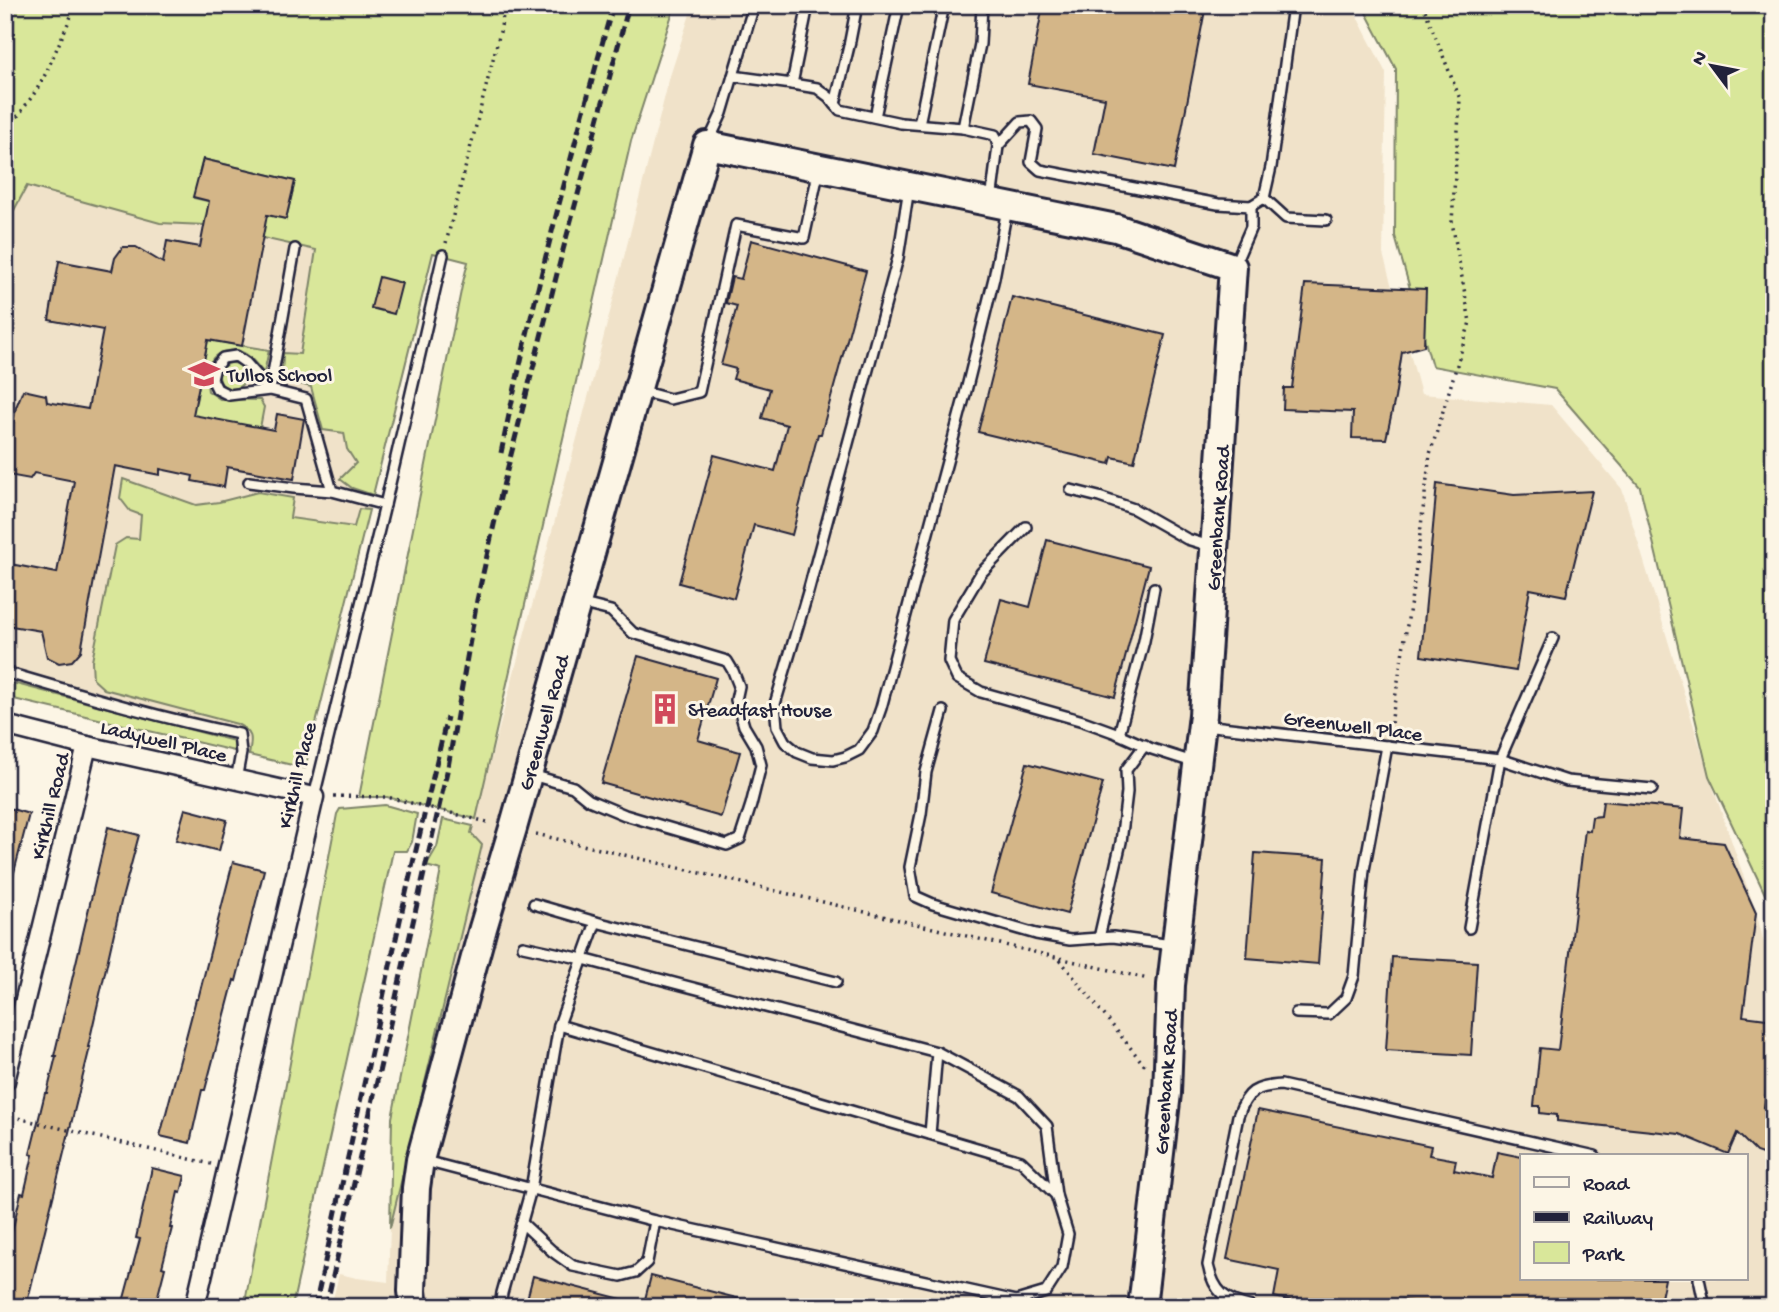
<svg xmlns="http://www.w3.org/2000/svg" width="1779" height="1312" font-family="'Gochi Hand',sans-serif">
  <rect width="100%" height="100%" fill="#fcf5e5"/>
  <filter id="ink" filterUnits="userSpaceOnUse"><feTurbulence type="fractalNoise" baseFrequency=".0143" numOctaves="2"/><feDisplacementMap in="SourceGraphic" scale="14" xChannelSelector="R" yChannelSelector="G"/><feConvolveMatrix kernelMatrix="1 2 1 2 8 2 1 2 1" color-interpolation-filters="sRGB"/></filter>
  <g filter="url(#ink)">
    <g fill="#f0e2c9" fill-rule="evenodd">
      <path d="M693 5H1351L1386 73 1383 254 1421 394 1551 405 1622 489 1709 776 1756 912 1774 982V1307H331L339 1274 357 1278 388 1282 390 1228 482 845 471 833 594 375 670 76ZM1522 1156H1746V1279H1522Z"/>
      <polygon points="203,159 295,181 286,219 434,253 305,768 5,697 5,163 194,197"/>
    </g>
    <g fill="#d9e79a" stroke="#7e846a" stroke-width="2" fill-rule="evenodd">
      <path d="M5 5H675L631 141 476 819 387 797H359L462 286 468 262 433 253 373 495 352 488 340 479 356 463 347 449 344 433 323 430 311 387 282 379 283 353 300 354 316 250 205 225 160 223 27 186 5 227ZM203 159 295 181 286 219 194 198Z"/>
      <polygon points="1362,5 1774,5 1774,913 1709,776 1640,487 1555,389 1432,366 1395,236 1396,69"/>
      <path d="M208 340 269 350 264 373C258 367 251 356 244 353 239 350 232 350 227 351 207 354 205 374 208 391L220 399 260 400 264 407 260 428 125 403 128 389 196 401Z"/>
      <circle cx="232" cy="376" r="13"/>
      <path d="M123 479 196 505 219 502 258 492 293 498 290 518 354 527 359 509 369 510 305 768 249 755C252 738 254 733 237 724L104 689 93 679 92 661 115 545 126 538 139 539 141 515 130 511 120 498Z"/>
      <polygon points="5,681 234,741 234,751 5,697"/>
      <polygon points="385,805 417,814 412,842 407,851 393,851 292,1307 244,1307 337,814 340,809"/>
      <polygon points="443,819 473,826 471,833 482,845 390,1228 392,1118 441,870 426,866 437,847"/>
    </g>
    <g fill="#d4b688" stroke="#22223b" stroke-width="2">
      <polygon points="1043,5 1206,5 1174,170 1094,154 1105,98 1028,84"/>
      <polygon points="203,159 295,181 286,219 267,215 242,346 208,340 193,415 274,430 277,414 304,419 294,479 227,467 224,487 192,481 193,476 160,469 160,475 115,466 81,651 72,661 59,663 47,657 41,631 5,625 5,563 57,573 74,481 34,473 30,479 8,475 7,456 16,407 23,390 46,395 47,402 88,409 103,330 49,320 59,261 112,271 115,258 123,247 136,247 163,263 167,241 200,247 209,201 193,197"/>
      <polygon points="751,240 866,271 821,434 818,434 792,535 754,525 734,598 679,583 714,455 775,471 787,425 762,418 770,389 733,379 736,369 721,365 737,306 726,303 732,277 741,279"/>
      <polygon points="379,277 402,283 394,314 371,308"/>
      <polygon points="1305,284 1426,289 1424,346 1402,352 1395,398 1386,439 1352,438 1353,412 1283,409 1284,388 1292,388"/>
      <polygon points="1012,297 1165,335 1134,462 1112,457 1110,464 978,432"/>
      <polygon points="1437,484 1514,495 1592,491 1566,596 1530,589 1516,671 1421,656"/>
      <polygon points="1047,540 1149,566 1115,697 984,664 1001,599 1030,607"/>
      <polygon points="638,656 716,678 698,740 740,752 721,817 601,783"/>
      <polygon points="1027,763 1103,783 1067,914 991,893"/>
      <polygon points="1603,801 1683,809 1680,838 1724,843 1756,913 1743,1016 1774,1020 1774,1035 1764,1107 1774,1108 1774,1152 1762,1154 1756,1152 1737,1133 1728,1154 1680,1134 1557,1121 1557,1115 1540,1113 1540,1106 1534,1106 1540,1048 1558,1050 1585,830 1590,831 1592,817 1601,816"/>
      <polygon points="5,807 29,814 11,884 5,883"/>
      <polygon points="185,809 227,820 219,851 176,840"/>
      <polygon points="108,827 139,835 121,902 88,1047 90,1047 26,1307 5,1307 5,1262 21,1193 24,1194 33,1155 30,1154 45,1093 47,1093 56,1056 54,1056"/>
      <polygon points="1255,853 1326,858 1318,964 1247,958"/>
      <polygon points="233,862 264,870 236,981 234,980 205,1090 202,1090 190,1143 160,1136 196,999 198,999"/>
      <polygon points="1392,957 1477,962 1471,1055 1386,1050"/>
      <polygon points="1258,1110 1431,1146 1429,1155 1456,1160 1454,1170 1492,1178 1497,1152 1522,1157 1522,1279 1665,1279 1659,1307 1437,1307 1402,1300 1401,1307 1322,1307 1274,1297 1279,1270 1227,1259"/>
      <polygon points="152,1168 185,1176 181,1193 178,1192 170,1228 172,1228 162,1267 165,1268 155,1307 141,1307 123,1302 140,1239 136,1238"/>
      <polygon points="533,1276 629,1301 628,1307 525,1307"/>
      <polygon points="651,1276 748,1301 747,1307 643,1307"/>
    </g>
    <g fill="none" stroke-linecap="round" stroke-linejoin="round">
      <defs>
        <g id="lane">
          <polyline points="733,76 792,84 808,5"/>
          <polyline points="792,84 817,88 829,97 840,110 901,123 963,128 980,44 982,5"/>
          <polyline points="835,104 849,46 857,5"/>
          <polyline points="875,117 899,5"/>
          <polyline points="919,124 944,5"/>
          <polyline points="963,128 995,135 998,146 991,201"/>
          <polyline points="708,143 722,113 754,5"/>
          <polyline points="998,146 1020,122 1031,121 1037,129 1031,162 1040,170 1218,204 1251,206 1264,198 1271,167 1293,5"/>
          <polyline points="909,188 898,258 808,592 775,704 777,727 785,742 797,752 812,758 833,760 845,757 859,750 873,731 881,708 967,387 994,278 1007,209"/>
          <polyline points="1264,198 1286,218 1326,220"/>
          <polyline points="295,249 270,390 306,399 332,491 385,505"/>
          <polyline points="1234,266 1251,227 1251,206"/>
          <polygon points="236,356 246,363 270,390 229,395 217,389 212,379 215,367 223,358"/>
          <polyline points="640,391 670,399 699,392 736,225 804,238 819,169"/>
          <polyline points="249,482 294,488 332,491"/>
          <polyline points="1071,490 1099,497 1134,509 1187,539 1210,546"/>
          <polyline points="1026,527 981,573 953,620 949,661 957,678 981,692 1083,721 1116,733 1152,749 1196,763"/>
          <path d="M5 672C83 695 160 718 239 734L241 753 236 780"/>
          <polyline points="943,711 926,772 921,814 910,867 915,896 933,904 1036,934 1070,940 1113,937 1172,945"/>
          <polyline points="1204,725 1500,759 1567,781 1652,789"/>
          <polyline points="1119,734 1144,641 1154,588"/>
          <polyline points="532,775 573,787 589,800 625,815 727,845 740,839 751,805 761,765 756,746 744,726 739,709 736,700 739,686 733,671 727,661 633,633 611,611 579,603"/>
          <polyline points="314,797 385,505 443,255"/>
          <polyline points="534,904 596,922 836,982"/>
          <polyline points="1469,928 1500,759 1553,638"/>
          <polyline points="1099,938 1121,842 1127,792 1126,770 1145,745"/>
          <polyline points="523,946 583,959 937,1052 1019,1096 1047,1126 1056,1195"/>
          <polyline points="1296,1013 1329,1014 1346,998 1354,976 1364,870 1387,746"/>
          <polyline points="930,1134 937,1052"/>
          <polyline points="421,1160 655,1221 1016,1301 1046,1292 1062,1267 1068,1234 1056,1195 1021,1161 559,1025"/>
          <polyline points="522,1223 552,1251 573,1266 621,1276 636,1272 647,1262 655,1221"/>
          <polyline points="1699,1279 1705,1307"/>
          <polyline points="500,1307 502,1293 531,1189 559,1025 596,922"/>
          <path d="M1252 1307C1225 1301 1214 1292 1208 1265L1238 1116C1247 1091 1255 1087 1281 1085L1595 1156"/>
        </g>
        <g id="street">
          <polyline points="5,725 87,746 314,797 195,1307"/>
          <polyline points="5,1081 87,746"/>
        </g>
        <g id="secondary">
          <path id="s1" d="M414 1307 412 1291 416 1188 420 1160 483 928 513 828 707 145 1116 228 1233 267 1203 715 1171 985 1167 1093 1142 1307"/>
        </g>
      </defs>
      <use href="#lane" stroke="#22223b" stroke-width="14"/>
      <use href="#street" stroke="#22223b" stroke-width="23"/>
      <use href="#secondary" stroke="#22223b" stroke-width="32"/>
      <g stroke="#22223b" stroke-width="3.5" stroke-dasharray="2 5" stroke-linecap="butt">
        <polyline points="5,134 36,91 46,73 76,5"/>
        <polyline points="446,243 500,32 505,5"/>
        <polyline points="1390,730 1414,582 1430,454 1470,322 1452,222 1460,99 1423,5"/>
        <polyline points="334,796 387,797 491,823"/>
        <polyline points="536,834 1148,979"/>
        <polyline points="1060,960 1145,1066"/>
        <polyline points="5,1115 211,1164"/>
      </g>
      <use href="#lane" stroke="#fcf5e5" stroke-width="9"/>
      <use href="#street" stroke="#fcf5e5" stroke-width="18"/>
      <use href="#secondary" stroke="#fcf5e5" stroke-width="26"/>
      <g stroke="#22223b" stroke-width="5" stroke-dasharray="10 5" stroke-linecap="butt">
        <path d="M501 453C532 302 571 154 613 5"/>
        <polyline points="315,1307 406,893 447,717"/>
        <polyline points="326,1307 448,767 477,600 500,498 563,250 629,5"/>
      </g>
    </g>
  </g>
  <defs>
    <symbol id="school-bare" viewBox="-9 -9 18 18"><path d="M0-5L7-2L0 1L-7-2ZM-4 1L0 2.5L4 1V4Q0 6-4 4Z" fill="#d1495b" stroke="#fcf5e5" stroke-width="2.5" paint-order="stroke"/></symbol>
    <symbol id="building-bare" viewBox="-9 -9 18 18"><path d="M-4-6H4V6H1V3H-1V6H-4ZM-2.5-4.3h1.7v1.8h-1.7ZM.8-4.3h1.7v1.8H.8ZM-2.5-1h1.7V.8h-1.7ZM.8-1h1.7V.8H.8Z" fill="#d1495b" stroke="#fcf5e5" stroke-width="2.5" paint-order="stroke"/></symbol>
  </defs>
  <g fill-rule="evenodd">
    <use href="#school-bare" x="182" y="352" width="44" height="44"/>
    <use href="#building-bare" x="643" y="687" width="44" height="44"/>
  </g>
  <g text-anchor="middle" stroke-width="6" stroke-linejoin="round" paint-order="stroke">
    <g font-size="21" fill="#22223b" stroke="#fcf5e5" text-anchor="start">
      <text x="227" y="381">Tullos School</text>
      <text x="688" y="716">Steadfast House</text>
    </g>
    <g font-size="21" fill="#22223b" stroke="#fcf5e5">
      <text transform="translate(1217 518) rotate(-86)" y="7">Greenbank Road</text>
      <text dy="7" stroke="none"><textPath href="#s1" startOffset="602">Greenwell Road</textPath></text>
      <text transform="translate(1353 725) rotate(7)" y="7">Greenwell Place</text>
      <text transform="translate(164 740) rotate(13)" y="7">Ladywell Place</text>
      <text transform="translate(296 775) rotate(-76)" y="7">Kirkhill Place</text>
      <text transform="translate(49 806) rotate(-76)" y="7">Kirkhill Road</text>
      <text transform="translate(1165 1082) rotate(-86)" y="7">Greenbank Road</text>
    </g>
  </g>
  <rect width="1779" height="1312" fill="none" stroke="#fcf5e5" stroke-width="28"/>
  <rect x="14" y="14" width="1751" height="1284" fill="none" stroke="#22223b" stroke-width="2.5" filter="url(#ink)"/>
  <rect x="1520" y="1154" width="228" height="126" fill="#fcf5e5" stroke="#a5a1a1" stroke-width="2"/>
  <rect x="1534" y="1177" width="35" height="10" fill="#fcf5e5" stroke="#a5a1a1" stroke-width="2"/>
  <text x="1583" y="1190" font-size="21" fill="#22223b">Road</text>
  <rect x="1534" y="1212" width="35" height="10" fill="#22223b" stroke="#a5a1a1" stroke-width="2"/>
  <text x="1583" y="1224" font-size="21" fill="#22223b">Railway</text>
  <rect x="1534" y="1242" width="35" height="21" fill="#d9e79a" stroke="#a5a1a1" stroke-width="2"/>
  <text x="1583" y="1260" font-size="21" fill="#22223b">Park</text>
  <g transform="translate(1712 66) rotate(302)" stroke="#fcf5e5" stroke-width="5" paint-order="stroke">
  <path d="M0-5L12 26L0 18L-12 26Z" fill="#22223b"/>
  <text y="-10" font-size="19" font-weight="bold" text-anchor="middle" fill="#22223b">N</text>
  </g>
</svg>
